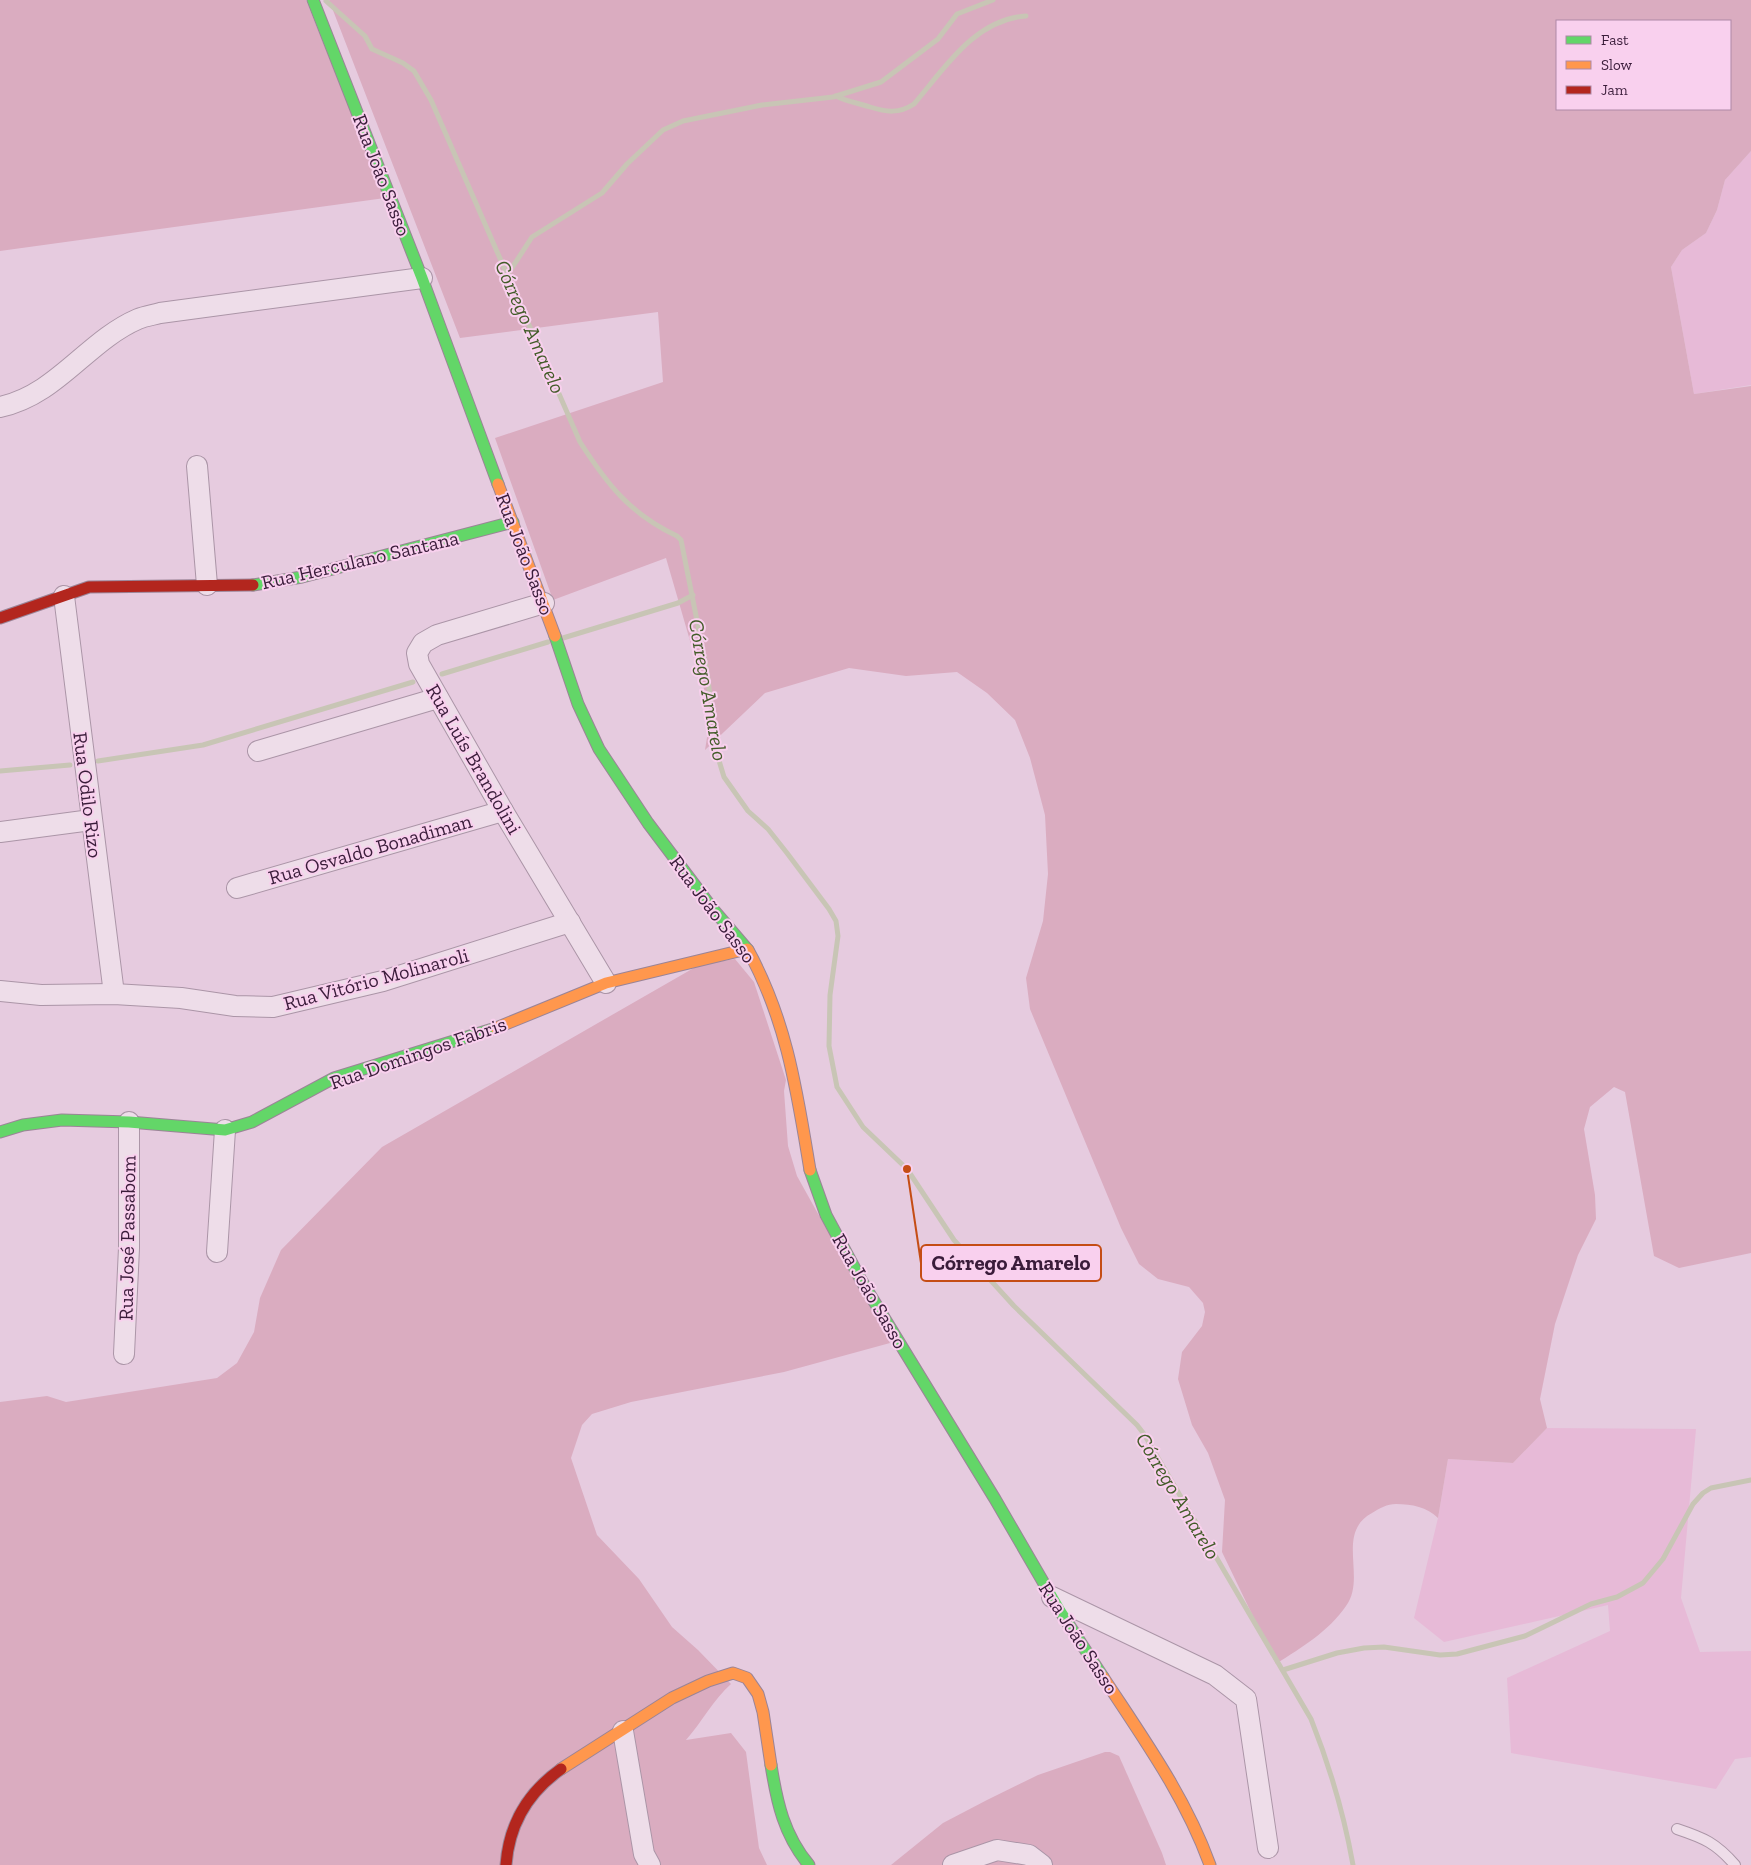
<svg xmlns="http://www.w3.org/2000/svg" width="1751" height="1865" font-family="'Zilla Slab',serif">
  <rect width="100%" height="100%" fill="#e6cbdf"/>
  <g fill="#e7bad7">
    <polygon points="1751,151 1751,385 1694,394 1671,267 1682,250 1706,233 1717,210 1725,180"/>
    <polygon points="1547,1428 1696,1429 1681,1598 1700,1652 1751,1651 1751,1757 1735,1759 1716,1789 1511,1753 1507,1678 1610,1631 1608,1605 1444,1642 1414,1618 1438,1518 1448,1459 1513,1463"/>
  </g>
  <g fill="#daacc0" fill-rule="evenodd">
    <polygon points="0,0 306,0 385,198 0,251"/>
    <path d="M329 0H1751V151L1725 180 1717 210 1706 233 1682 250 1671 267 1694 394 1751 386V1253L1679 1268 1654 1256 1625 1092 1614 1087 1590 1107 1584 1129 1595 1195 1596 1219 1578 1255 1555 1324 1540 1399 1547 1428 1513 1463 1448 1459 1438 1518C1427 1507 1412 1504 1396 1504 1387 1504 1380 1508 1372 1513 1335 1533 1367 1578 1346 1606 1328 1632 1302 1647 1276 1664L1222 1552 1225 1500 1208 1453 1192 1425 1178 1379 1182 1352 1202 1326 1205 1312 1203 1303 1189 1287 1158 1279 1139 1264 1121 1228 1030 1009 1026 978 1043 921 1048 874 1045 815 1030 758 1015 720 987 693 957 672 906 676 849 668 765 693 705 750 711 713 666 558 553 600 495 438 663 382 658 312 460 338ZM1557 21H1730V109H1557Z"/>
    <path d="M735 959 754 982 786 1080 784 1091 788 1146 797 1176 890 1343 784 1372 631 1402 592 1414 582 1425 571 1458 597 1535 639 1579 672 1627 698 1650 731 1684C713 1700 702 1722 686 1740L731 1733 746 1752 759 1848 767 1865H0V1402L47 1396 66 1402 217 1378 237 1363 254 1332 260 1298 281 1250 382 1147 699 965Z"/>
    <polygon points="1105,1752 1110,1752 1119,1756 1162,1853 1166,1865 891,1865 943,1823 987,1800 1038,1775"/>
  </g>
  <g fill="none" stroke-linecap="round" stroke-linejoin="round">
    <g stroke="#c8c5b5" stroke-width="5">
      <path d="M326 1 365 36 372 49 403 63 414 71 431 100 580 442C607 484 630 514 677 536L681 540 707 671 717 754 724 777 748 811 768 829 787 853 829 909 836 921 838 936 830 995 829 1046 837 1087 863 1127 907 1169 954 1240 1014 1306 1137 1425 1144 1434 1311 1719C1330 1767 1344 1814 1353 1865"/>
      <path d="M836 96C848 102 858 103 870 107 886 112 899 114 914 104 944 69 975 19 1026 16"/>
      <polyline points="508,274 532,237 602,193 627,164 663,130 683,121 762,105 833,97 881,82 938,39 957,14 993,0"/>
      <polyline points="563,638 678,603 693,595"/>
      <polyline points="442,674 548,642"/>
      <polyline points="98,761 203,745 413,682"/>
      <polyline points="0,771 70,765"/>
      <polyline points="1283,1670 1337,1653 1364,1648 1384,1647 1440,1655 1457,1654 1525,1636 1591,1604 1617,1597 1643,1583 1663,1559 1693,1504 1703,1493 1711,1488 1751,1480"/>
    </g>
    <defs>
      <path id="lane" d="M1677 1829C1704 1838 1716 1843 1735 1865"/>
      <g id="street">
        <path d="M0 407C57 395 87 341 138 319 145 316 153 315 160 313L422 278"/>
        <polyline points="197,466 207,585"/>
        <polyline points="64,596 114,994"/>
        <polyline points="544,603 437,635 423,643 417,653 419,664 503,811 606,983"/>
        <polyline points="258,751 438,698"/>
        <polyline points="0,832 91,820"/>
        <polyline points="237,888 503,811"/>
        <polyline points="0,991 41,995 114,994 181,998 235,1006 273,1007 383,981 570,922"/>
        <polyline points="217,1252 225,1130"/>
        <polyline points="124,1354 129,1248 129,1122"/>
        <polyline points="1052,1597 1215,1675 1246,1699 1268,1848"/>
        <polyline points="623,1731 644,1854 650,1865"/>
        <polyline points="953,1865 997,1850 1029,1855 1042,1865"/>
      </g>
      <g id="fast">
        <polyline points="313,0 422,278 498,484"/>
        <polyline points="253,585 302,577 513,522"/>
        <polyline points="555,636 578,704 599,749 648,823 712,908 748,950"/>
        <polyline points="0,1132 23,1125 62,1120 129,1122 225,1130 252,1122 334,1078 496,1028"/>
        <polyline points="810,1170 826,1215 861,1280 995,1499 1060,1611 1103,1677"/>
        <path d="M771 1765C777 1803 784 1835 809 1865"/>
      </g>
      <g id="slow">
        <polyline points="498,484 555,636"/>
        <path d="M748 950C787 1021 797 1092 810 1170"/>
        <polyline points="496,1028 606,983 747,949"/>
        <path d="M1103 1677C1143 1738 1185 1796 1210 1865"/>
        <polyline points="561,1769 672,1698 708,1681 733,1673 747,1678 758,1694 763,1712 771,1765"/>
      </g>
      <g id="jam">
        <polyline points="0,618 89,587 253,585"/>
        <path d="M506 1865C509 1824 527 1793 561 1769"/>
      </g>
    </defs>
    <use href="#lane" stroke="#ab95a7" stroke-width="12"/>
    <use href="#street" stroke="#ab95a7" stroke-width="22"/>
    <use href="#fast" stroke="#9b8497" stroke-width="13"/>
    <use href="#slow" stroke="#9b8497" stroke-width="13"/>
    <use href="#jam" stroke="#9b8497" stroke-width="13"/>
    <use href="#lane" stroke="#eedde9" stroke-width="10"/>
    <use href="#street" stroke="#eedde9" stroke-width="20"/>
    <use href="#fast" stroke="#63d668" stroke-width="11"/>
    <use href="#slow" stroke="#ff974d" stroke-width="11"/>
    <use href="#jam" stroke="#b3261e" stroke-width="11"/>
  </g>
  <g text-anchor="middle" stroke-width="4" stroke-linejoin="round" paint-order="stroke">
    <g font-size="20" fill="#3a1c3a" stroke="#f9d0ee">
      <text transform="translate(382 175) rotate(69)" y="7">Rua João Sasso</text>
      <text transform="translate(525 554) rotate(69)" y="7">Rua João Sasso</text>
      <text transform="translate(360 560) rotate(-13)" y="7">Rua Herculano Santana</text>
      <text transform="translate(474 759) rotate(60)" y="7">Rua Luís Brandolini</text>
      <text transform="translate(88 795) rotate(83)" y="7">Rua Odilo Rizo</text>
      <text transform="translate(370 849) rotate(-16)" y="7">Rua Osvaldo Bonadiman</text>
      <text transform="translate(713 909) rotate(53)" y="7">Rua João Sasso</text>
      <text transform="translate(376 979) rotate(-15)" y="7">Rua Vitório Molinaroli</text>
      <text transform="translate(418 1053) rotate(-19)" y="7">Rua Domingos Fabris</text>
      <text transform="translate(127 1238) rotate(-89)" y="7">Rua José Passabom</text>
      <text transform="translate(870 1291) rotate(60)" y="7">Rua João Sasso</text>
      <text transform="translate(1079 1638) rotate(57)" y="7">Rua João Sasso</text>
    </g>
    <g font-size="21" font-style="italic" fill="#435c29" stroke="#f9d0ee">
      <text transform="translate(530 327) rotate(66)" y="7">Córrego Amarelo</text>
      <text transform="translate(708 690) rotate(80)" y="7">Córrego Amarelo</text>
      <text transform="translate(1178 1496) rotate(59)" y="7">Córrego Amarelo</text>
    </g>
  </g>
  <path fill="none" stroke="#c54d15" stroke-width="2" d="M907 1169L921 1263"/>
  <circle fill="#c54d15" stroke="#f9d0ee" stroke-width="2" cx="907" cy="1169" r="5"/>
  <rect fill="#f9d0ee" stroke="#c54d15" stroke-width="2" x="921" y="1245" width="180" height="36" rx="5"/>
  <g font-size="21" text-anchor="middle" font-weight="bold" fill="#3a1c3a">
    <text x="1011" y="1270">Córrego Amarelo</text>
  </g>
  <rect x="1556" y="20" width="175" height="90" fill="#f9d0ee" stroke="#ad88a6"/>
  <rect x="1566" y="36" width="25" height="8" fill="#63d668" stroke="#ad88a6"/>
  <text x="1601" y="45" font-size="15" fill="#3a1c3a">Fast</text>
  <rect x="1566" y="61" width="25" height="8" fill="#ff974d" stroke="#ad88a6"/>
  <text x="1601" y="70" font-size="15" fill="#3a1c3a">Slow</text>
  <rect x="1566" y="86" width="25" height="8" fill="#b3261e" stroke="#ad88a6"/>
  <text x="1601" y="95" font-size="15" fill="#3a1c3a">Jam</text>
</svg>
